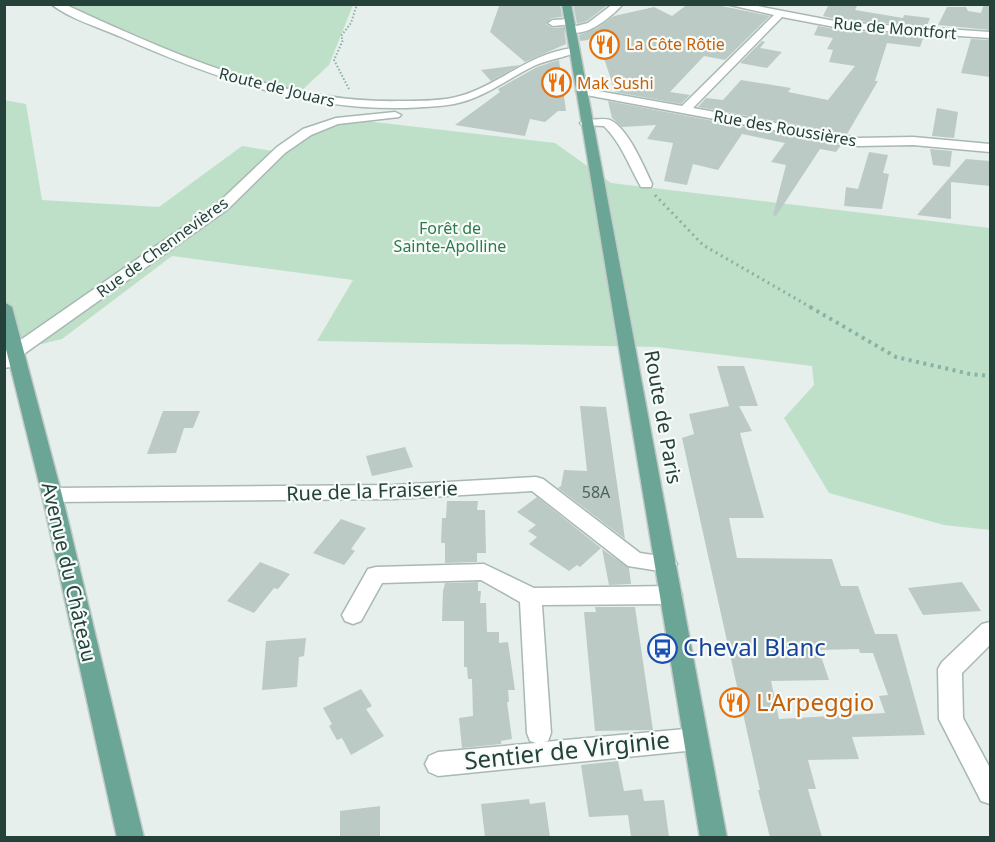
<svg xmlns="http://www.w3.org/2000/svg" width="995" height="842" font-family="'Noto Sans',sans-serif">
  <rect width="100%" height="100%" fill="#e6efeb"/>
  <g fill="#bfe0c8">
    <polygon points="63,5 353,5 329,65 301,91 223,72"/>
    <polygon points="4,100 26,104 42,200 159,207 242,146 273,151 323,127 357,120 555,143 611,183 990,228 990,530 944,525 829,493 784,418 814,385 812,366 657,347 317,341 353,280 172,256 62,339 5,353"/>
  </g>
  <g fill="#bbcac4" fill-rule="evenodd">
    <polygon points="560,4 562,17 552,18 546,24 553,28 564,27 566,44 525,62 490,32 499,6"/>
    <polygon points="573,4 609,4 587,21 577,24"/>
    <polygon points="688,4 712,4 770,16 725,60 704,56 670,92 690,95 681,104 615,92 604,58 597,58 593,36 588,40 580,41 579,35 597,28 614,16 654,7 672,16"/>
    <polygon points="829,4 857,6 855,10 903,18 904,15 930,18 927,26 840,20 823,16"/>
    <polygon points="984,4 990,4 990,30 938,25 947,7 966,7 968,11 981,13"/>
    <polygon points="818,26 840,30 924,36 920,47 887,43 875,81 878,81 847,134 698,107 706,98 723,100 741,80 791,88 788,92 828,100 855,66 829,62 833,50 827,49 833,38 814,35"/>
    <polygon points="971,39 990,40 990,77 961,73"/>
    <polygon points="762,41 765,42 760,48 782,52 767,68 740,63"/>
    <polygon points="559,60 566,111 558,111 545,122 530,119 525,136 455,125 500,92 498,89 537,67"/>
    <polygon points="520,65 491,81 481,70"/>
    <polygon points="608,101 841,145 836,152 820,149 776,216 773,215 786,165 771,162 785,143 742,134 718,170 693,164 687,185 664,181 673,143 647,139 656,125 622,127 612,118"/>
    <polygon points="937,108 958,112 954,138 932,136"/>
    <polygon points="930,149 952,151 950,167 933,165"/>
    <polygon points="869,152 888,155 883,173 889,174 882,209 844,206 846,187 858,189"/>
    <polygon points="966,159 990,161 990,186 951,182 951,219 917,215"/>
    <path d="M717 366H744L758 406H739L752 431 740 433 764 518H729L737 558 832 559 841 586H858L875 634H897L925 735 852 737 859 759 808 760 816 789H808L822 837H770L758 790H760L682 438 694 434 689 414 729 406ZM859 649 860 653H873L888 695 879 696 885 713 779 719 771 681 829 680 819 650Z"/>
    <polygon points="580,406 606,407 625,539 558,488 561,486 564,470 587,471"/>
    <polygon points="163,411 200,411 193,428 184,428 176,453 147,454"/>
    <polygon points="405,447 413,467 372,476 366,456"/>
    <polygon points="537,497 601,548 580,567 577,565 569,571 529,544 537,537 528,531 536,525 517,512"/>
    <polygon points="447,501 478,501 477,510 485,510 486,553 477,553 477,562 445,563 445,543 441,543 442,518 446,518"/>
    <polygon points="341,519 366,528 351,549 355,551 344,565 313,553"/>
    <polygon points="602,549 629,568 631,584 609,585"/>
    <polygon points="260,562 290,574 278,589 274,588 254,613 227,601"/>
    <polygon points="478,582 478,591 481,591 480,603 486,603 487,632 499,632 499,643 508,642 515,690 508,690 509,702 507,702 512,739 501,741 501,744 462,748 459,718 473,716 472,679 468,679 467,667 464,667 464,621 442,621 443,591 445,583"/>
    <polygon points="962,582 981,611 923,615 908,588"/>
    <polygon points="595,607 635,607 653,730 595,731 584,612 596,612"/>
    <polygon points="306,638 304,656 299,657 297,687 262,690 266,641"/>
    <polygon points="361,689 372,706 366,709 384,736 351,755 342,738 337,740 329,726 332,724 323,708"/>
    <polygon points="618,761 624,791 642,789 644,801 664,800 669,837 631,837 628,815 589,817 581,765"/>
    <polygon points="529,799 530,804 545,802 550,837 485,837 481,804"/>
    <polygon points="380,806 380,837 340,837 340,811"/>
  </g>
  <g fill="none" stroke-linecap="round" stroke-linejoin="round">
    <defs>
      <g id="minor">
        <path d="M51 4H64C171 53 281 104 402 101 418 101 436 101 452 98 496 89 525 54 573 48L578 51C571 56 547 60 536 65 508 78 485 98 454 104 438 107 421 107 404 108 304 110 211 77 121 37 98 27 70 19 51 4Z"/>
        <path d="M613 4H623C611 17 583 42 565 29L588 23Z"/>
        <polygon points="726,4 747,4 840,22 990,32 990,38 840,28 782,17 693,108 858,138 913,137 990,144 990,152 913,145 858,146 581,94 576,91 581,88 682,106 774,15"/>
        <polygon points="569,19 574,22 572,24 553,26 548,23 553,20"/>
        <polygon points="395,112 401,115 399,117 338,124 311,135 285,153 228,209 21,356 10,367 4,368 4,353 9,348 218,203 277,147 303,129 336,118"/>
        <path d="M586 120C593 120 604 118 610 120 628 128 644 167 652 184L651 187H641C629 166 622 144 604 126L582 125 580 123Z"/>
        <polygon points="536,477 543,479 640,553 673,558 677,564 673,570 666,572 628,566 532,491 394,499 52,502 45,500 42,495 45,490 52,488 394,485"/>
        <polygon points="484,564 534,588 671,586 679,589 682,595 679,601 671,604 542,605 551,733 548,741 544,742 696,728 705,731 708,739 705,747 696,750 438,776 429,772 425,764 429,756 438,752 536,743 530,741 527,733 520,602 481,580 382,583 361,621 353,624 345,621 342,615 368,569 376,567"/>
        <polygon points="990,622 990,645 962,673 963,718 990,768 990,804 981,801 939,719 938,669 942,662 982,624"/>
      </g>
      <g id="major">
        <polygon points="562,4 571,4 727,838 700,838"/>
        <polygon points="4,302 12,307 62,495 144,838 117,838 42,495 4,341"/>
      </g>
    </defs>
    <use href="#minor" stroke="#a8b8b2" stroke-width="3"/>
    <use href="#major" stroke="#c2cac8" stroke-width="3"/>
    <polyline stroke="#86b3a5" stroke-width="2" stroke-dasharray="1.5 2" stroke-linecap="butt" points="349,89 334,60 343,40 341,36 351,23 357,4"/>
    <polyline stroke="#86b3a5" stroke-width="3" stroke-dasharray="2 4" stroke-linecap="butt" points="655,195 703,245 812,308"/>
    <polyline stroke="#86b3a5" stroke-width="4" stroke-dasharray="3 4.5" stroke-linecap="butt" points="810,307 896,357 970,374 990,376"/>
    <use href="#minor" fill="#fff" fill-rule="evenodd"/>
    <use href="#major" fill="#6aa596" fill-rule="evenodd"/>
  </g>
  <defs>
    <symbol id="restaurant-ring" viewBox="-11 -11 22 22"><circle r="9.5" fill="#f7fbf9" stroke="#e8710a" stroke-width="1.5"/><path d="M-5-6h1v4h1v-4h1v4h1v-4h1v5L-1.5 .5V6h-2V.5L-5-1ZM5-6V6H3V1.5H1.5Q1.5-4 5-6Z" fill="#e8710a"/></symbol>
    <symbol id="bus-ring" viewBox="-11 -11 22 22"><circle r="9.5" fill="#f7fbf9" stroke="#1a4fb4" stroke-width="1.5"/><path d="M-5-6H5V4H4V6H2V4H-2V6H-4V4H-5ZM-3.5-4V0h7V-4ZM-3.5 1.2v1.5H-2V1.2ZM2 1.2v1.5H3.5V1.2Z" fill="#1a4fb4"/></symbol>
  </defs>
  <g fill-rule="evenodd">
    <use href="#restaurant-ring" x="588" y="28" width="33" height="33"/>
    <use href="#restaurant-ring" x="540" y="66" width="33" height="33"/>
    <use href="#bus-ring" x="646" y="632" width="33" height="33"/>
    <use href="#restaurant-ring" x="718" y="686" width="33" height="33"/>
  </g>
  <g text-anchor="middle" stroke-width="4.5" stroke-linejoin="round" paint-order="stroke">
    <g font-size="16" fill="#24423a" stroke="#f7fbf9">
      <text transform="translate(895 28) rotate(5)" y="6">Rue de Montfort</text>
      <text transform="translate(277 87) rotate(14)" y="6">Route de Jouars</text>
      <text transform="translate(785 128) rotate(10)" y="6">Rue des Roussières</text>
      <text transform="translate(162 247) rotate(-36)" y="6">Rue de Chennevières</text>
    </g>
    <g font-size="16" fill="#c56008" stroke="#f7fbf9" text-anchor="start">
      <text x="626" y="50">La Côte Rôtie</text>
      <text x="577" y="89">Mak Sushi</text>
    </g>
    <g font-size="16" fill="#2d7a4b" stroke="#f7fbf9">
      <text x="450" y="234">Forêt de<tspan x="450" dy="18">Sainte-Apolline</tspan></text>
    </g>
    <g font-size="16" fill="#4a645c">
      <text x="596" y="498">58A</text>
    </g>
    <g font-size="20" fill="#24423a" stroke="#f7fbf9">
      <text transform="translate(663 417) rotate(80)" y="7">Route de Paris</text>
      <text transform="translate(372 491) rotate(-2)" y="7">Rue de la Fraiserie</text>
      <text transform="translate(69 572) rotate(77)" y="7">Avenue du Château</text>
    </g>
    <g font-size="24" fill="#164399" stroke="#f7fbf9" text-anchor="start">
      <text x="683" y="656">Cheval Blanc</text>
    </g>
    <g font-size="24" fill="#c56008" stroke="#f7fbf9" text-anchor="start">
      <text x="756" y="711">L'Arpeggio</text>
    </g>
    <g font-size="24" fill="#24423a" stroke="#f7fbf9">
      <text transform="translate(567 751) rotate(-6)" y="8">Sentier de Virginie</text>
    </g>
  </g>
  <rect width="995" height="842" fill="none" stroke="#24423a" stroke-width="12"/>
</svg>
